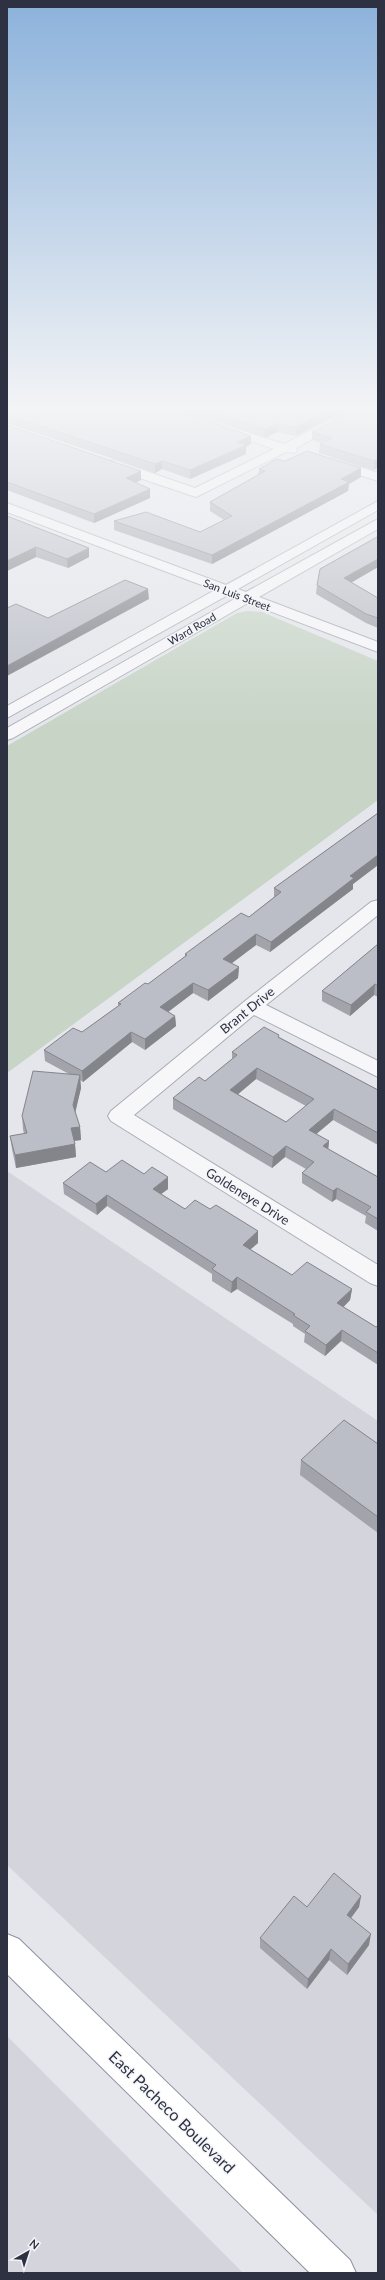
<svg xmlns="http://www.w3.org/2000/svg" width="385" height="2280" font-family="Lato,sans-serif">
  <rect width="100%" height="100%" fill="#e4e6eb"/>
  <g fill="#d3d4dc">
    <polygon points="7,1171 378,1421 378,2215 7,1865"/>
    <polygon points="7,2036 243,2273 7,2273"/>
  </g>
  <polygon fill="#c7d4c6" points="247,611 262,612 378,661 378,800 7,1073 7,746 237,613"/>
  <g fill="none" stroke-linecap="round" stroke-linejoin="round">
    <defs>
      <g id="street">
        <polygon points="158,410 178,410 284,444 350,410 366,410 296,448 297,450 295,453 286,452 196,497 107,467 106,464 112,460 117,461 195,488 274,449"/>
        <polygon points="333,458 378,473 378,481 328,465 327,462"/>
        <polygon points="378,501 378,510 238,589 246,592 378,519 378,529 259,597 378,642 378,652 248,603 13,738 7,740 7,728 236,598 228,595 7,718 7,706 215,590 7,512 7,503 226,585"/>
        <polygon points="378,900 378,915 266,1005 378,1061 378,1077 254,1015 134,1115 378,1265 378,1286 370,1283 111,1121 108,1116 111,1111 245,1001 371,902"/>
      </g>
      <polygon id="highway" points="7,1934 19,1939 350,2260 356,2273 310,2273 7,1974"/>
    </defs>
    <use href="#street" stroke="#a9acb5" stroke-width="2"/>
    <use href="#highway" stroke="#8d91a0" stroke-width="2"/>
    <use href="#street" fill="#f7f7f9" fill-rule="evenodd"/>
    <use href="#highway" fill="#fff" fill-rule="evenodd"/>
  </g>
  <g fill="#a2a3ab" fill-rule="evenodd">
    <polygon points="7,410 79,413 251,436 251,444 246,447 246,454 190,479 162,469 155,473 7,423"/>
    <polygon points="183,410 346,410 296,436 277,432 265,438"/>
    <polygon points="378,410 373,470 319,453 320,444 321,443 312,440 312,432"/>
    <polygon points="7,425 141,480 135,482 150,498 94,523 7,490"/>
    <polygon points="285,461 361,477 349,484 348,491 212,564 114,530 114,521 200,532 224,520 210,511 210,502 258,475 259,469"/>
    <polygon points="7,516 89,557 68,568 36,557 7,571"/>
    <polygon points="378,537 378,567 351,583 378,598 378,628 366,623 316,594 317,585"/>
    <polygon points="378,813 378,865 353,884 353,889 270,952 256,945 231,963 239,967 238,978 208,1001 193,993 168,1012 175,1016 176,1026 145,1050 132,1042 83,1082 80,1080 81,1088 75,1112 80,1127 81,1140 74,1141 75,1144 76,1157 16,1168 12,1149 10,1136 24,1134 23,1129 22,1116 69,1074 45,1061 44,1050 82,1032 118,1006 118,1003 148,984 185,957 185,954 249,917 274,897 274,888"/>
    <polygon points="378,944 378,997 374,995 350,1016 322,1001 322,991"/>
    <path d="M279 1037 378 1090V1145L333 1120 316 1134 329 1141 328 1149 378 1177V1231L365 1223 366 1216 336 1199 332 1202 302 1183V1173L306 1169 285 1157 272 1168 173 1109V1098L205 1081 232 1059V1052ZM256 1079 306 1106 286 1122 238 1094Z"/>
    <polygon points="106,1172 168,1189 161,1194 185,1209 210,1209 258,1231 258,1243 250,1249 292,1275 352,1289 350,1300 343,1307 376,1327 378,1326 378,1365 341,1341 325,1356 304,1342 305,1334 293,1326 293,1324 237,1289 231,1293 212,1281 212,1274 107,1206 97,1215 64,1194 63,1183"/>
    <polygon points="378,1444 378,1533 300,1475 301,1460"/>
    <polygon points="361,1896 359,1907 351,1918 369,1945 347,1975 329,1960 307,1989 260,1948 260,1938 307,1907"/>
  </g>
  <g fill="#84858b">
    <polygon points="330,410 346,410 296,436 296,427"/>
    <polygon points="277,424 277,432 265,438 265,429"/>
    <polygon points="251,436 251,444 246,447 246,454 190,479 190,470 237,442"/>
    <polygon points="378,459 378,468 373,470 374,461"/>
    <polygon points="162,461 162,469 155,473 155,464"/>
    <polygon points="361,468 361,477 349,484 348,491 212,564 212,555 341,479"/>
    <polygon points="141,471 141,480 127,487 126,478"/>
    <polygon points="150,489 150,498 94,523 94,514"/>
    <polygon points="36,547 36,557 7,571 7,561"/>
    <polygon points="89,548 89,557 68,568 67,559"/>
    <polygon points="378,559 378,567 343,587 344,578"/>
    <polygon points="148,589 149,599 7,676 7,666"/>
    <polygon points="378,855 378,865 353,884 353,889 270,952 271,942 350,876"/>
    <polygon points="256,934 256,945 223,970 223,959"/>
    <polygon points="239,967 238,978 208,1001 208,990"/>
    <polygon points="193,983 193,993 160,1018 160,1007"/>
    <polygon points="375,984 374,995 350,1016 351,1005"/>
    <polygon points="175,1016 176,1026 145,1050 145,1039"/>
    <polygon points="131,1032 132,1042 83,1082 82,1071"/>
    <polygon points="257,1068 256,1079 230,1101 230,1090"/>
    <polygon points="80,1075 81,1088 74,1118 73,1105"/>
    <polygon points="334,1109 333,1120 308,1141 309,1130"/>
    <polygon points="80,1127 81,1140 72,1141 71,1128"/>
    <polygon points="329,1141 328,1152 323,1146"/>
    <polygon points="75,1144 76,1157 16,1168 15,1155"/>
    <polygon points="286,1146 285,1157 272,1168 273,1157"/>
    <polygon points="168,1177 168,1189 153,1200 153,1189"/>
    <polygon points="337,1188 336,1199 332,1202 333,1191"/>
    <polygon points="107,1195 107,1206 97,1215 96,1204"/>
    <polygon points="258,1231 258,1243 243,1256 243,1245"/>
    <polygon points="237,1277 237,1289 231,1293 232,1282"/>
    <polygon points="352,1289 350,1300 336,1315 337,1303"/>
    <polygon points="342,1330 341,1341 325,1356 326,1345"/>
    <polygon points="361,1896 359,1907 345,1926 347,1915"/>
    <polygon points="371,1934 369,1945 347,1975 348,1964"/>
    <polygon points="331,1949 329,1960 307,1989 308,1979"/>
  </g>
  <g fill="#bcbec7" stroke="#84858b" fill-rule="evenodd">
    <polygon points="7,410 70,410 79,413 86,410 178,410 251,436 237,442 246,445 190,470 162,461 155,464 7,415"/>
    <polygon points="208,410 330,410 296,427 277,424 265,429"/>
    <polygon points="353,410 378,410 378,459 374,461 320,444 332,438 312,432"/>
    <polygon points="7,425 141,471 126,478 150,489 94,514 7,482"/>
    <polygon points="307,451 361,468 341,479 349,482 212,555 114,521 146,512 200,532 232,516 210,502 258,475 265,471 259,469 277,459 285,461"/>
    <polygon points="7,516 89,548 67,559 36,547 7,561"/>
    <polygon points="377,537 378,537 378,559 344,578 378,598 378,618 366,614 317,585 320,569"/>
    <polygon points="125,580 148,589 7,666 7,608 16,604 48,618"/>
    <polygon points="378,813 378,855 350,876 354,878 271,942 256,934 223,959 239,967 208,990 193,983 160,1007 175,1016 145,1039 131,1032 82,1071 44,1050 73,1028 82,1032 121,1004 118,1003 145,983 148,984 187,955 185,954 241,913 249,917 281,892 274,888"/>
    <polygon points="378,944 378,986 375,984 351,1005 322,991"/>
    <path d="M264 1027 279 1035 278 1037 378 1090V1133L334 1109 309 1130 329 1141 323 1146 378 1177V1219L366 1212 371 1207 337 1188 333 1191 302 1173 314 1162 286 1146 273 1157 173 1098 199 1077 205 1081 237 1055 232 1052ZM257 1068 314 1099 286 1122 230 1090Z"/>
    <polygon points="33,1071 80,1075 73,1105 80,1127 71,1128 75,1144 15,1155 10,1136 27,1133 22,1116"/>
    <polygon points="122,1160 144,1174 152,1167 168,1177 153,1189 185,1209 195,1200 210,1209 216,1205 258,1231 243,1245 292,1275 307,1262 352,1289 337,1303 376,1327 378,1326 378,1353 342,1330 326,1345 305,1331 310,1326 293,1315 295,1314 237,1277 232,1282 212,1269 216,1265 107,1195 96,1204 63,1183 90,1162 106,1172"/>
    <polygon points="344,1420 378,1444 378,1517 301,1460"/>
    <polygon points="334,1873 361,1896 347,1915 371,1934 348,1964 331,1949 308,1979 260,1938 294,1896 307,1907"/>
  </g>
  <linearGradient id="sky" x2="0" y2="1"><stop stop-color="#8cb2db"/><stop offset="0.56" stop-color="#f3f4f6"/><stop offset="1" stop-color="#f3f4f6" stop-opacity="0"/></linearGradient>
  <rect width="385" height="730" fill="url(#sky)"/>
  <g text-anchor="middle" stroke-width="3" stroke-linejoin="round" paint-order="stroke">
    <g font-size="11" fill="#2d3141" stroke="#f4f5f8">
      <text transform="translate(237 595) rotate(21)" y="4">San Luis Street</text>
      <text transform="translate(192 629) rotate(-30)" y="4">Ward Road</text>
    </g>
    <g font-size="13" fill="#2d3141" stroke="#f4f5f8">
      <text transform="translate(247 1010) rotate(-39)" y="5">Brant Drive</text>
      <text transform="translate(248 1196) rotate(32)" y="5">Goldeneye Drive</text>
    </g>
    <g font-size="16" fill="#2d3141" stroke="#f4f5f8">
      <text transform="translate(172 2112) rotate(44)" y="6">East Pacheco Boulevard</text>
    </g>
  </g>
  <rect width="385" height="2280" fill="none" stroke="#2d3141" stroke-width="16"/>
  <g transform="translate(28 2252) rotate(39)" stroke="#f4f5f8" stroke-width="3" paint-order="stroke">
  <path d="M0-3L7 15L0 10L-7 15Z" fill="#2d3141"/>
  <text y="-6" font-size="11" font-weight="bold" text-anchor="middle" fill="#2d3141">N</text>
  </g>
</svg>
